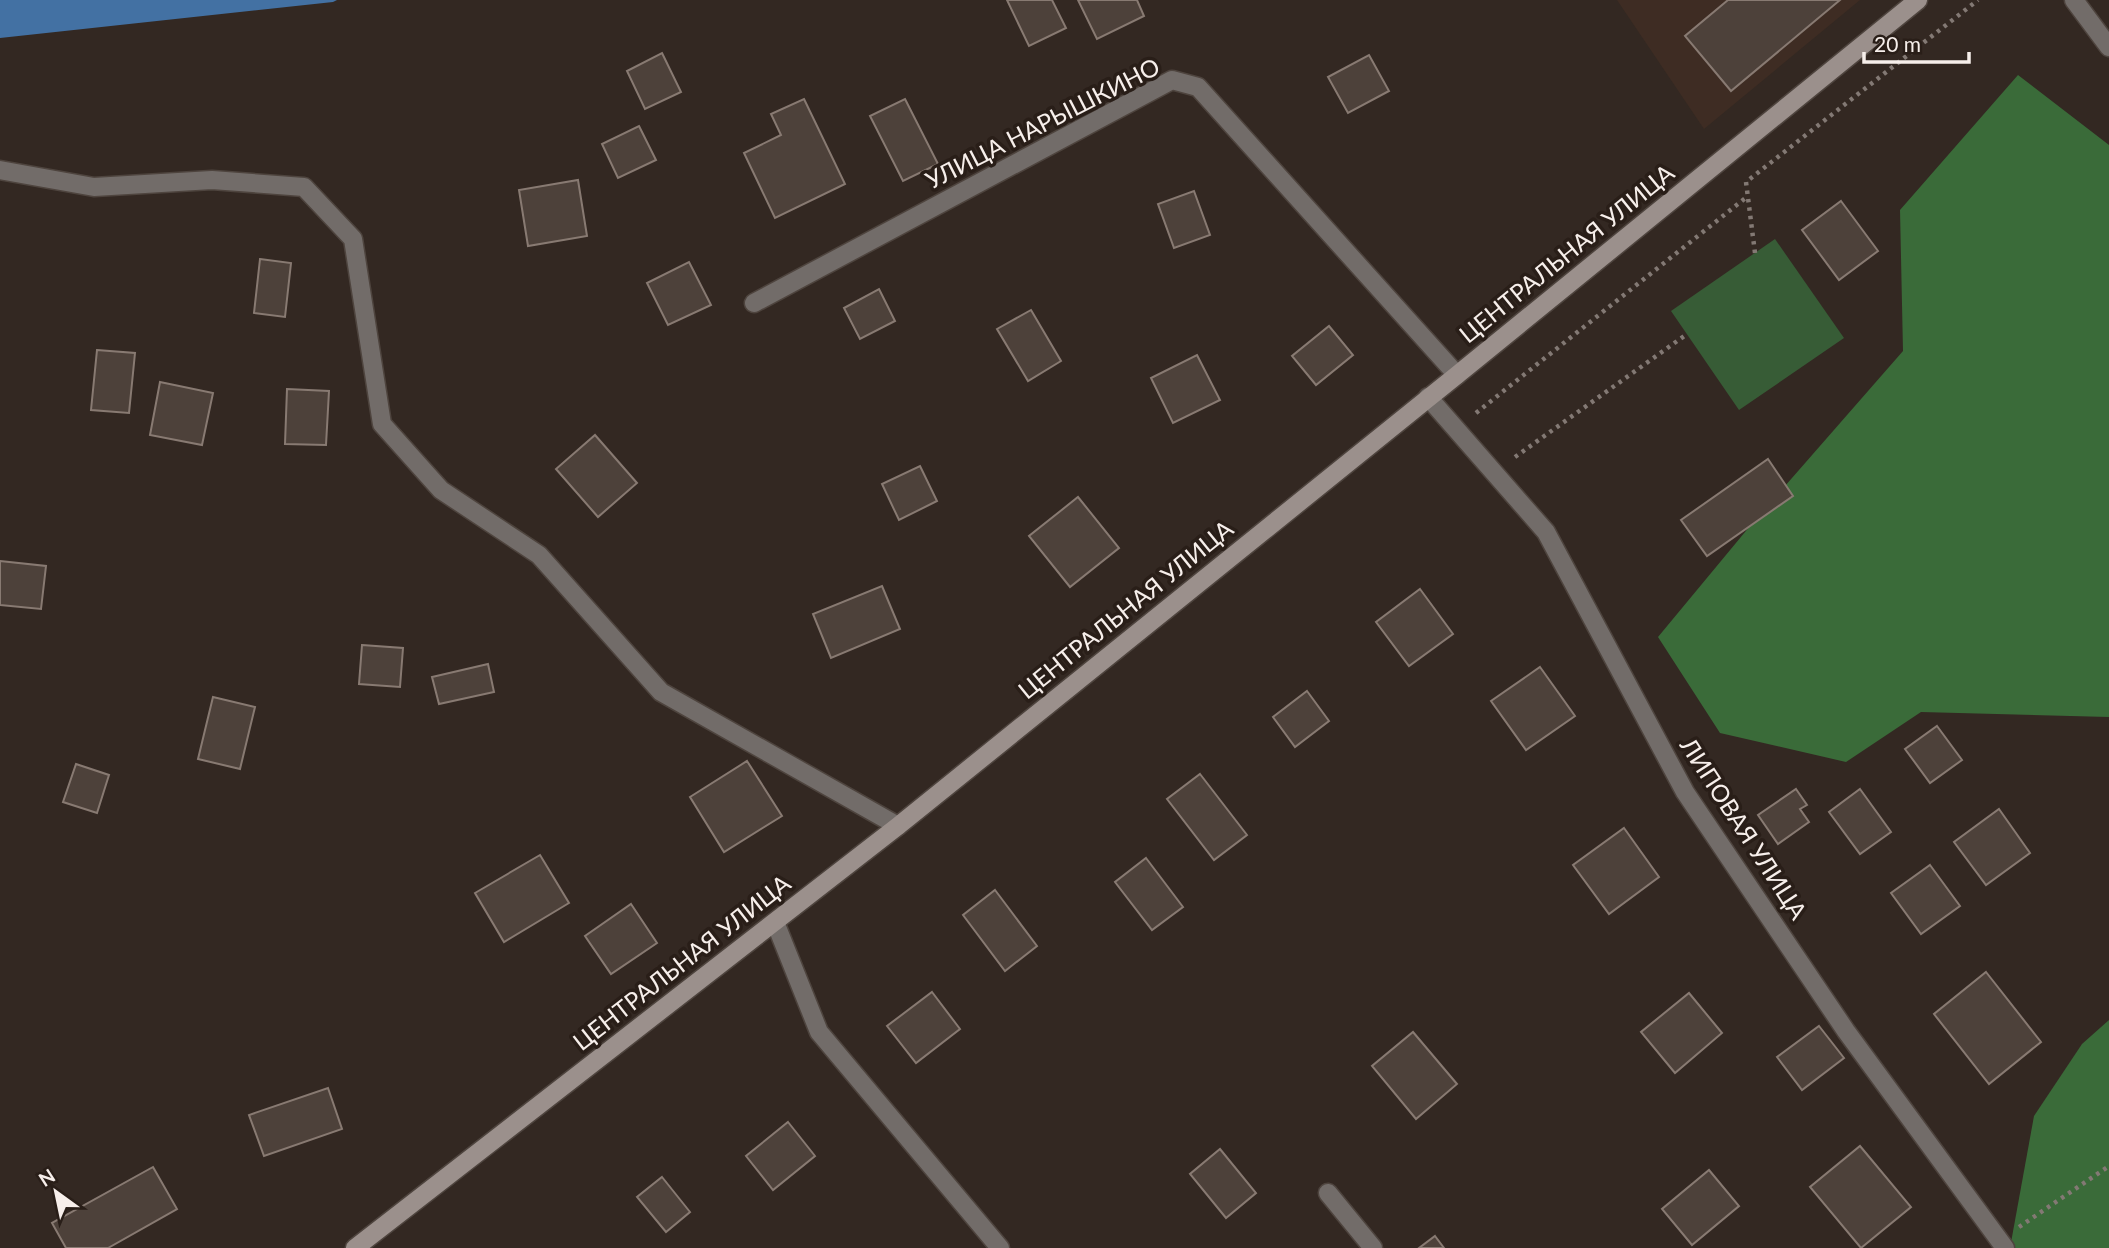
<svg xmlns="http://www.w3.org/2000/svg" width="2109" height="1248" font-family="Lato,sans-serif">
  <rect width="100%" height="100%" fill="#332822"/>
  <polygon fill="#3e2c23" points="1617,0 1860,0 1704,129"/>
  <polygon fill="#375c36" points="1775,239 1844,338 1739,410 1671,311"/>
  <g fill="#3a6b39">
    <polygon points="2018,75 2109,145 2109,717 1921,712 1846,762 1720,733 1658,637 1750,526 1903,351 1900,210"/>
    <polygon points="2109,1020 2109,1248 2010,1248 2034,1116 2082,1044"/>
  </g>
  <polygon fill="#4371a3" points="0,0 337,0 333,2 0,38"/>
  <g fill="#4d413a" stroke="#887a72" stroke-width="2">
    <polygon points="1007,0 1052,0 1066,28 1029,46"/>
    <polygon points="1078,0 1137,0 1144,16 1097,39"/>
    <polygon points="1728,0 1840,0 1731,91 1685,36"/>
    <polygon points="662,53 681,92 645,109 627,71"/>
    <polygon points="1369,55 1389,91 1348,113 1328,77"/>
    <polygon points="804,99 845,184 775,218 744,153 781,135 771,114"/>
    <polygon points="905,99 938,164 903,181 870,116"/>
    <polygon points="639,126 656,160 618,178 602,144"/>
    <polygon points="578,180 587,236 528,246 519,190"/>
    <polygon points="1194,191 1210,235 1174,248 1158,204"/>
    <polygon points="1841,201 1878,251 1839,280 1802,230"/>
    <polygon points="260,259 291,263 285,317 254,313"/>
    <polygon points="689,262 711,305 668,325 647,283"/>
    <polygon points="879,289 895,321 860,339 844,308"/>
    <polygon points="1031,310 1061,361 1028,381 997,329"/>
    <polygon points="1329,326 1353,355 1316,385 1292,356"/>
    <polygon points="97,350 135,353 129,413 91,410"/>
    <polygon points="1197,355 1220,400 1173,423 1151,378"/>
    <polygon points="160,382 213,393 202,445 150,435"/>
    <polygon points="287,389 329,391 326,445 285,444"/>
    <polygon points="595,435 637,483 598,517 556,469"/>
    <polygon points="1768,459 1793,496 1707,556 1681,520"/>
    <polygon points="920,466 937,501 899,520 882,484"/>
    <polygon points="1078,497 1119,548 1070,587 1029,536"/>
    <polygon points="0,561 46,566 41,609 0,605"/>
    <polygon points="882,586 900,629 831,658 813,614"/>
    <polygon points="1420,589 1453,634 1409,666 1376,622"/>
    <polygon points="362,645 403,648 400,687 359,684"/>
    <polygon points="488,664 494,692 439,704 432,677"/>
    <polygon points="1540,667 1575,716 1526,750 1491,701"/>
    <polygon points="1307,691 1329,721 1295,747 1273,717"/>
    <polygon points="213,697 255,707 240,769 198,759"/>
    <polygon points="1937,726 1962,760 1930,783 1905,749"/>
    <polygon points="747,761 782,816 724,852 690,797"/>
    <polygon points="76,764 109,775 97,813 63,802"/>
    <polygon points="1200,774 1247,835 1214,860 1167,799"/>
    <polygon points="1796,789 1807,805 1800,809 1809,822 1778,844 1758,815"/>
    <polygon points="1860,789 1891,832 1860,854 1829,812"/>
    <polygon points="1999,809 2030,853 1986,885 1954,842"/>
    <polygon points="1624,828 1659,877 1609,914 1573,865"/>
    <polygon points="540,855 569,903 504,942 475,893"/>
    <polygon points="1146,858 1183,907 1152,930 1115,882"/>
    <polygon points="1930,865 1960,906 1921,934 1891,893"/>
    <polygon points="995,890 1037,946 1005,971 963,915"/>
    <polygon points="631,904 657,943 611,974 585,936"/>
    <polygon points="1986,972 2041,1042 1989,1084 1934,1014"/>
    <polygon points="932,992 960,1029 916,1063 887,1026"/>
    <polygon points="1689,993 1722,1033 1675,1073 1641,1032"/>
    <polygon points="1819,1026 1844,1058 1802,1090 1777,1057"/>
    <polygon points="1413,1032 1457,1084 1416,1119 1372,1066"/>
    <polygon points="328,1088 342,1129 264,1156 249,1115"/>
    <polygon points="788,1122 815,1156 773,1190 746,1156"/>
    <polygon points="1860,1146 1911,1207 1861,1248 1810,1187"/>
    <polygon points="1220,1149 1256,1193 1226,1218 1190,1174"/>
    <polygon points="153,1167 177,1209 108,1248 66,1248 52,1223"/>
    <polygon points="1709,1170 1739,1206 1692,1245 1662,1209"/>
    <polygon points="662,1177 690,1212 666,1232 637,1197"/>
    <polygon points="1435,1236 1444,1248 1419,1248"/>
  </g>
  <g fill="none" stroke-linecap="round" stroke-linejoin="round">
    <defs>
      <g id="lane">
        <polyline points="775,922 819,1032 1000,1248"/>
        <polyline points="1328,1193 1373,1248"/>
      </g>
      <g id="street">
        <polyline points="2074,0 2109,47"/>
        <polyline points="0,170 94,187 212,180 304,187 353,239 382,424 441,490 539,555 661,692 898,826"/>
        <polyline points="754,303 1172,80 1198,87 1457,375"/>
        <polyline points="1428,397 1546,532 1685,792 1846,1031 2005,1248"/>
      </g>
      <polyline id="secondary" points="355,1248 898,826 1457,375 1918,0"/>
    </defs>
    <use href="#lane" stroke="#4e443e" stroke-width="21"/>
    <use href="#street" stroke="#4e443e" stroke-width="21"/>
    <use href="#secondary" stroke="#4e443e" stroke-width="21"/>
    <g stroke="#837974" stroke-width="4.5" stroke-dasharray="3.5 5" stroke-linecap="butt">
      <polyline points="1755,253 1746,182 1978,0"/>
      <polyline points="1476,413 1748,196"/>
      <polyline points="1515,457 1687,334"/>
      <polyline points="2019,1227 2109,1166"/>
    </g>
    <use href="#lane" stroke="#726c69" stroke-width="18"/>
    <use href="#street" stroke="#726c69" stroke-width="18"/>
    <use href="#secondary" stroke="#9b908c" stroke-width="18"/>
  </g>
  <g text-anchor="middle" stroke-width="7" stroke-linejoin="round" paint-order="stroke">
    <g font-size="24" fill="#f7efeb" stroke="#291e18">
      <text transform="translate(1043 124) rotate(-27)" y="8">УЛИЦА НАРЫШКИНО</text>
      <text transform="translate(1567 254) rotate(-39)" y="8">ЦЕНТРАЛЬНАЯ УЛИЦА</text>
      <text transform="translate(1126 610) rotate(-39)" y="8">ЦЕНТРАЛЬНАЯ УЛИЦА</text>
      <text transform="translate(1743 829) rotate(57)" y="8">ЛИПОВАЯ УЛИЦА</text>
      <text transform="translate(682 963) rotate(-38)" y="8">ЦЕНТРАЛЬНАЯ УЛИЦА</text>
    </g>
  </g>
  <g transform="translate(56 1192) rotate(327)" stroke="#291e18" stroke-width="5" paint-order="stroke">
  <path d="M0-5L12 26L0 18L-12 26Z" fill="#f7efeb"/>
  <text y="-10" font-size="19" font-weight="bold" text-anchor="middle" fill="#f7efeb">N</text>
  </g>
  <path d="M1864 52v10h105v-10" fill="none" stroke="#f7efeb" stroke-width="3.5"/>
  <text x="1874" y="52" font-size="21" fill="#f7efeb" stroke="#291e18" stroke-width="5" paint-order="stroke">20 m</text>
</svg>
